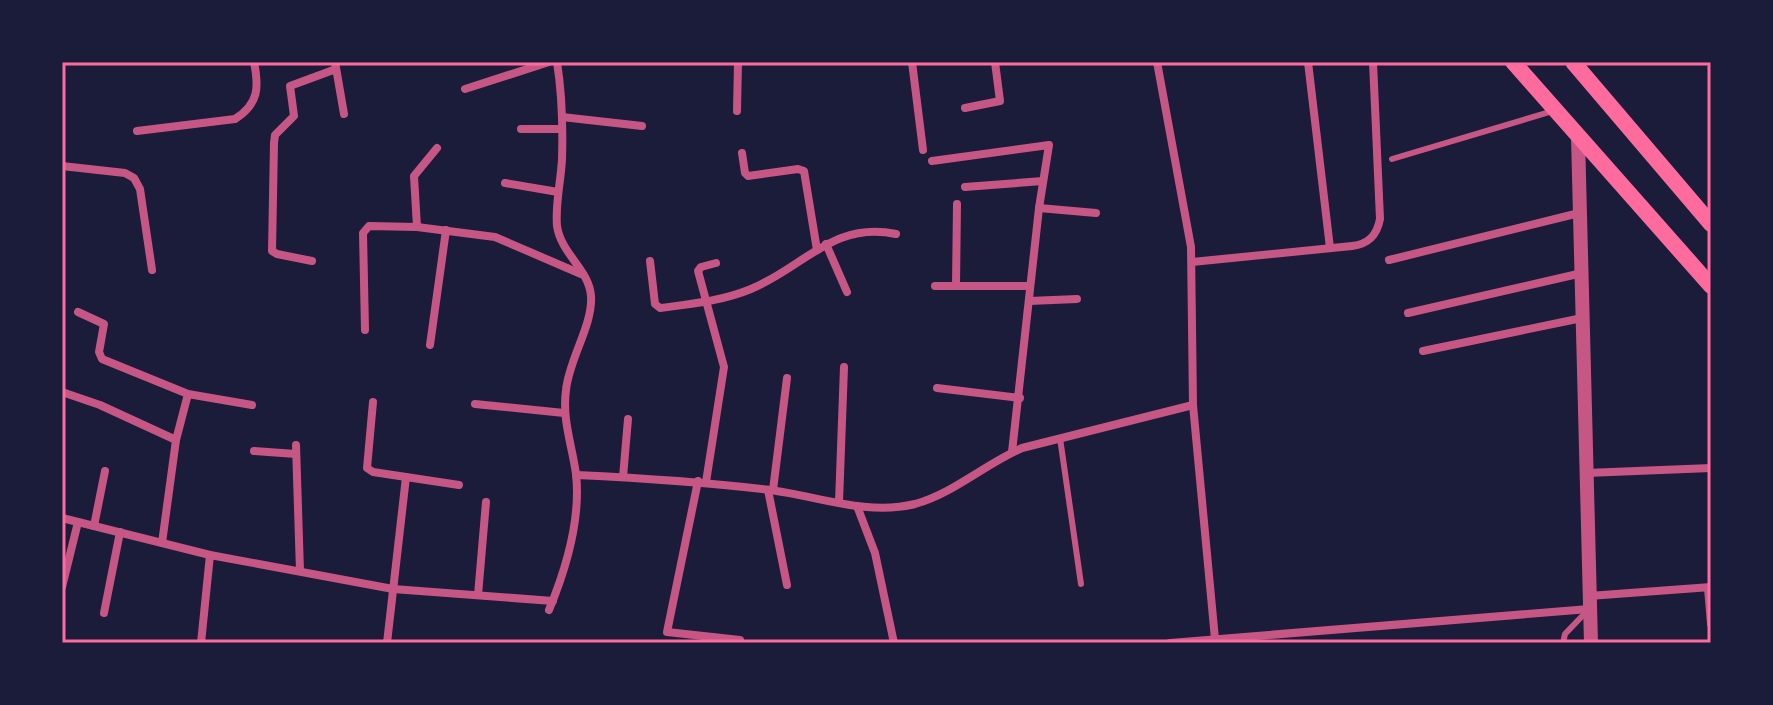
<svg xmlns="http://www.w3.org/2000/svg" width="1773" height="705" font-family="'Archivo Narrow',sans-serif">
  <rect width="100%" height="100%" fill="#1b1b3a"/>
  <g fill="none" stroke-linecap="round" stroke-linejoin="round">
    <g stroke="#c65784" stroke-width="6">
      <polyline points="1392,159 1553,111"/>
      <polyline points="1060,438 1081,584"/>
      <polyline points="1563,643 1565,634 1587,611"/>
    </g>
    <g stroke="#c65784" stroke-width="8">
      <polyline points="335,62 344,114"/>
      <polyline points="912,62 923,150"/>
      <polyline points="1157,62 1191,247 1193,405 1215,639"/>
      <polyline points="1308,62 1330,248"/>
      <polyline points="465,89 549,62"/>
      <polyline points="965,108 1000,101 995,62"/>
      <polyline points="737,111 738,62"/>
      <polyline points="562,117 642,126"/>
      <polyline points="521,129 562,129"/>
      <path d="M137 131 235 119C259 104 259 87 254 62"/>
      <polyline points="742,153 745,173 748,176 798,169 804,171 817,250"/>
      <polyline points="932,161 1049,145 1039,208 1012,452"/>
      <polyline points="62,166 125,173 134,178 140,189 152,270"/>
      <polyline points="505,183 558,192"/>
      <polyline points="965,187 1043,181"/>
      <polyline points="1039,208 1096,213"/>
      <polyline points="417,227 414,176 437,148"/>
      <polyline points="826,244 847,292"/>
      <polyline points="1389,260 1579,213"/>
      <polyline points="312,261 277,254 272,251 274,143 275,135 294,116 290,86 336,69"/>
      <path d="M650 261 655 304 660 308C691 304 722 301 751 289 804 267 833 221 896 234"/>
      <path d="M1192 262 1352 246C1369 244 1377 235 1380 219L1373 62"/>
      <polyline points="935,286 1030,286"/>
      <polyline points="956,286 957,204"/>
      <polyline points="1029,301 1077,299"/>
      <polyline points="78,312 104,324 99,352 102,359 188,394 252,405"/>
      <polyline points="1408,313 1582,273"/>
      <polyline points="365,330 363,233 369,226 417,227 495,237 581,274"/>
      <polyline points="430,345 446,230"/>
      <polyline points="1423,351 1582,318"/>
      <polyline points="937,388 1020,398"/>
      <polyline points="62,392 100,405 176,440"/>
      <polyline points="373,402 367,468 373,472 459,485"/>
      <polyline points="475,404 564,413"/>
      <polyline points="296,445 300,571"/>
      <polyline points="254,451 296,454"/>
      <polyline points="1586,473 1711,468"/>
      <path d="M576 475C641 478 705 482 770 490 817 496 867 516 915 504 954 493 985 464 1022 448L1193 405"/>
      <polyline points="623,477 628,419"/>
      <polyline points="698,481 667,632 740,640"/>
      <polyline points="706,482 724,367 698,271 701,267 716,263"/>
      <polyline points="768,490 787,585"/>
      <polyline points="773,490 787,378"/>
      <polyline points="839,502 844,367"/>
      <polyline points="857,506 875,553 894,643"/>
      <polyline points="62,518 210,555 393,589 553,601"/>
      <polyline points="94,526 105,471"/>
      <polyline points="162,543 176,440 188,394"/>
      <polyline points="62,587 78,522"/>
      <polyline points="1708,588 1711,624"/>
      <polyline points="478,595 486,502"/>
      <polyline points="1589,596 1711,587"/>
      <path d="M549 610C566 569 581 519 576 474 572 445 562 420 566 390 569 359 593 325 591 296 589 269 561 254 557 226 555 204 561 181 562 159 563 127 562 94 557 62"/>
      <polyline points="104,613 120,532"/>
      <polyline points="201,643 210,555"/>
      <polyline points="387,643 406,477"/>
      <polyline points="1170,643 1589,609"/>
    </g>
    <polyline stroke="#c65784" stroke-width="14" points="1578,137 1591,643"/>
    <g stroke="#ff6b9d" stroke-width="16">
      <polyline points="1513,62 1711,286"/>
      <polyline points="1573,62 1711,224"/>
    </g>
  </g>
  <rect width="1773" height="705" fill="none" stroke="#1b1b3a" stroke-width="128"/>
  <rect x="64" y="64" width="1645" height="577" fill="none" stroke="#ff6b9d" stroke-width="3"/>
</svg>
